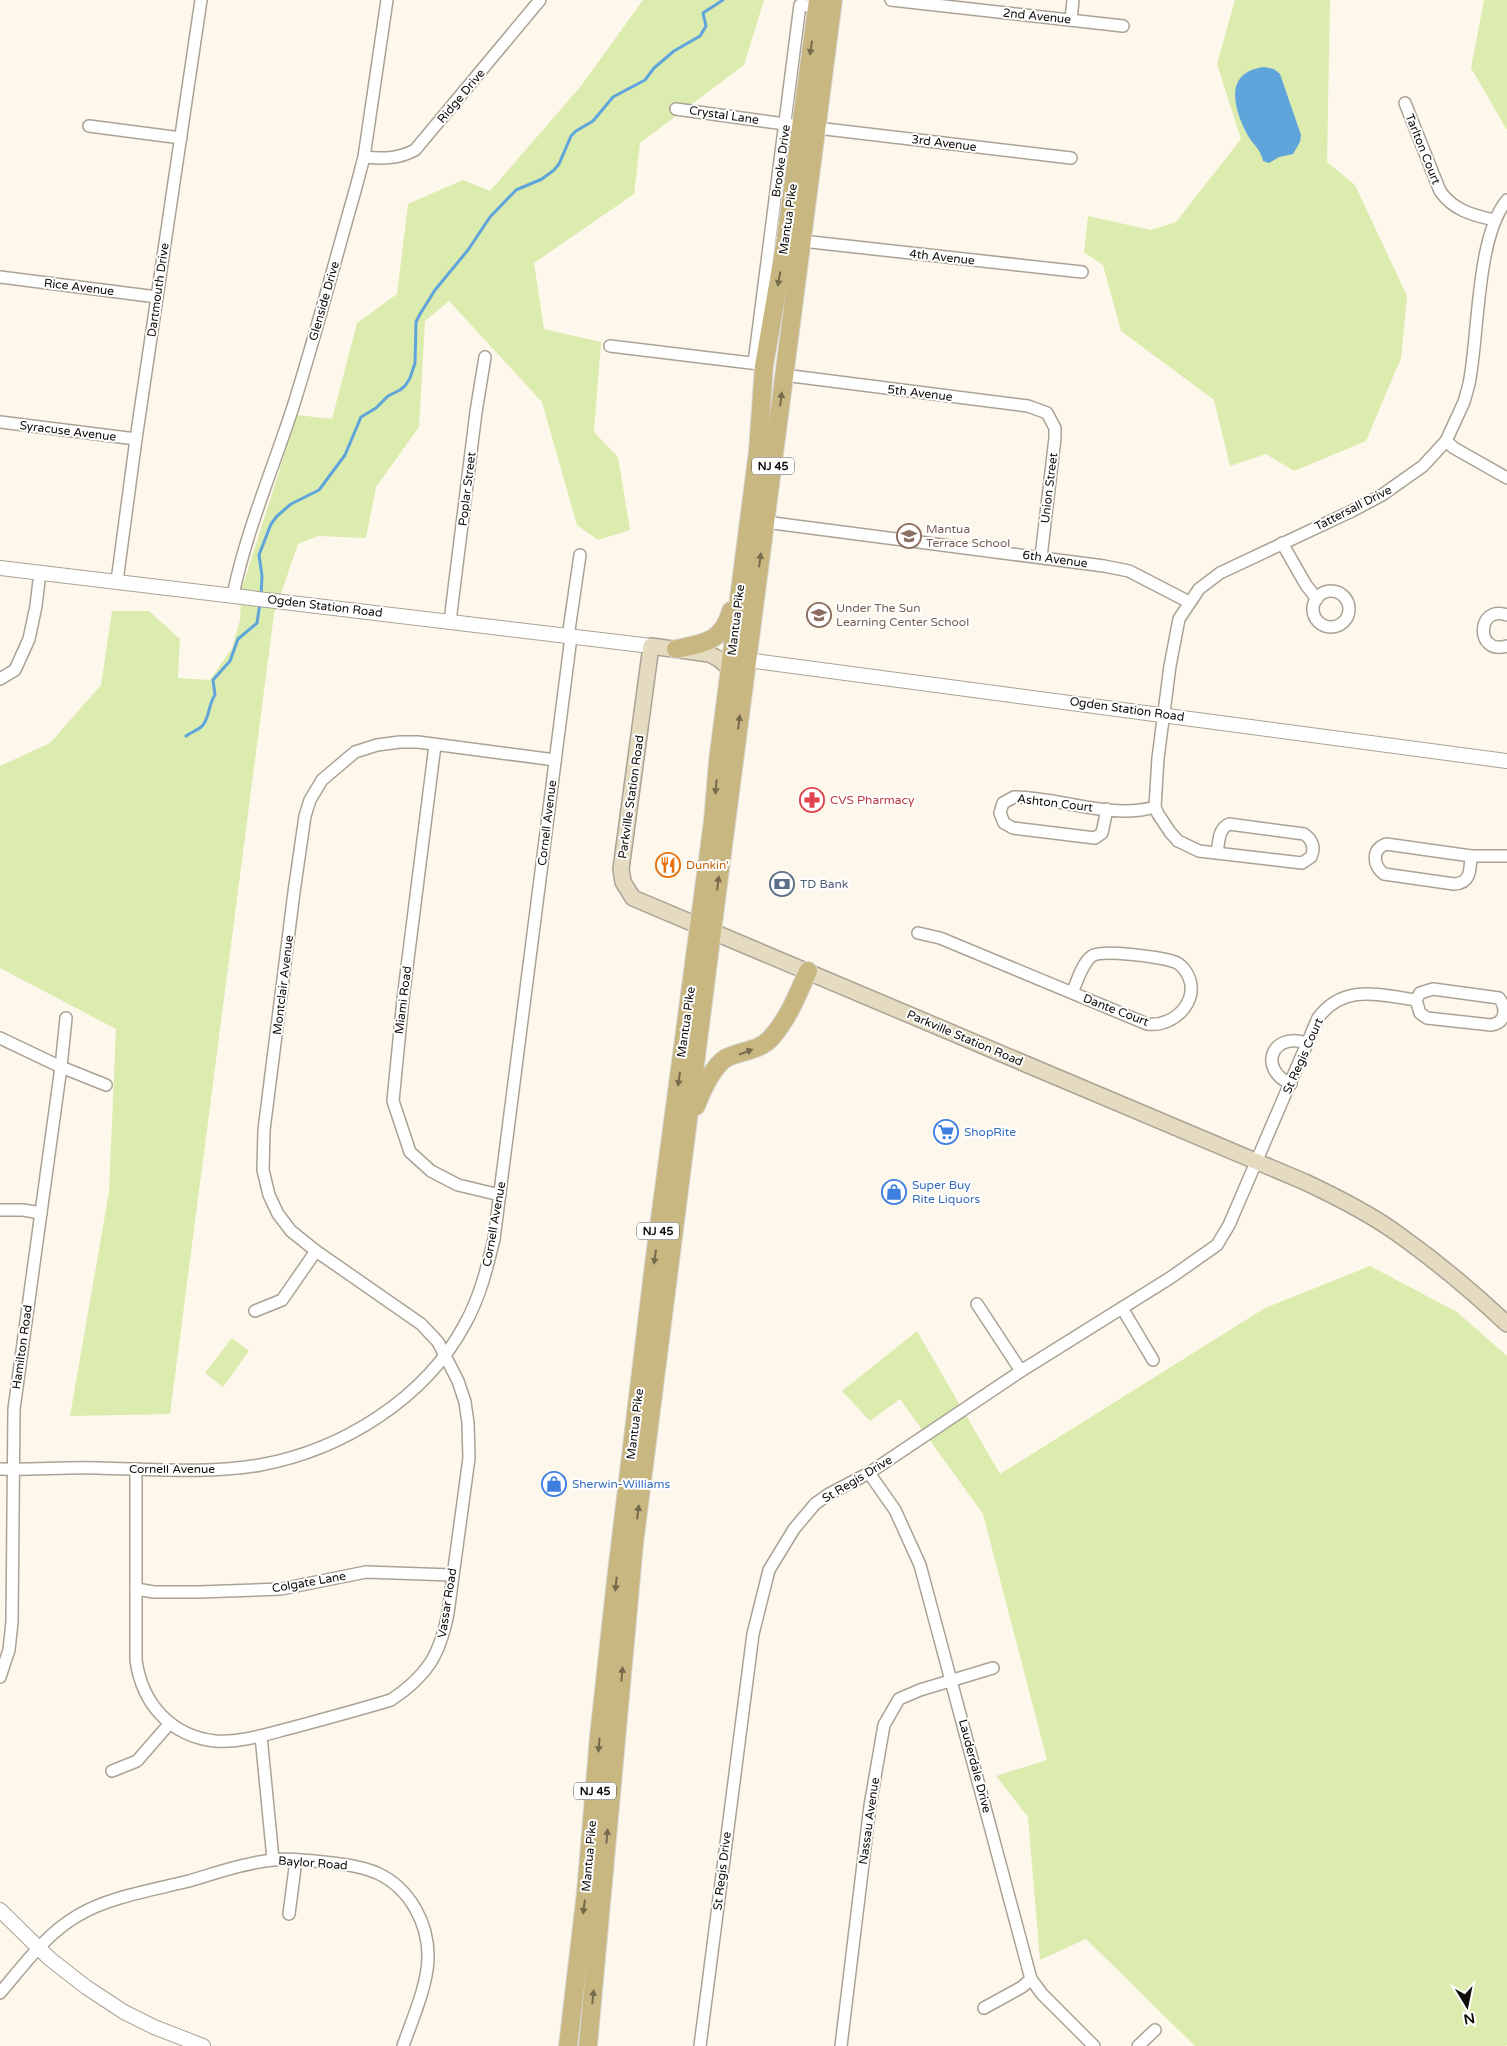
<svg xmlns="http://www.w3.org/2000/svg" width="1507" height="2046" font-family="'Varela Round',sans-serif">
  <rect width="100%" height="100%" fill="#fef8ec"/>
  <g fill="#dcebae">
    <polygon points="643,0 764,0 744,65 640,143 634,194 534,263 544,329 601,342 594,432 618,457 630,530 598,540 577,525 542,402 449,301 425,321 419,427 376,487 366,538 318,536 298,544 274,614 170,1414 70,1416 109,1192 116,1029 0,968 0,766 50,743 101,685 112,611 149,611 180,639 178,678 210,680 232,648 240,620 242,588 297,415 332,419 357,323 397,294 408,204 463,180 490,191 581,86"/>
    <polygon points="1235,0 1330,0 1327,162 1355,185 1407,296 1401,358 1366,441 1294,471 1266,454 1230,466 1214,400 1121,331 1103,265 1084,252 1088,216 1151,230 1176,222 1241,139 1217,64"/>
    <polygon points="1484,0 1507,0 1507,130 1471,68"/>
    <polygon points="1370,1266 1457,1312 1507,1356 1507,2045 1505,2046 1195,2046 1086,1939 1040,1960 1028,1817 996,1776 1047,1760 983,1514 900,1399 870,1421 842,1391 917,1331 1000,1474 1265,1308"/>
    <polygon points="232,1338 249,1351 223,1387 205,1373"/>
  </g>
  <path fill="#5fa4db" d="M1264 67 1274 69 1280 74 1301 135 1300 142 1293 154 1279 157 1269 163 1263 161C1261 149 1252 144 1247 134 1233 107 1224 72 1264 67Z"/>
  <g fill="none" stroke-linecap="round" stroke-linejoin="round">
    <g stroke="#5fa4db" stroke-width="3">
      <polyline points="261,596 262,576 259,555 271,524 277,516 291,504 319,490 345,455 361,417 376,408 388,396 400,390 405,386 410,378 415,363 416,322 420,314 435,290 468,250 490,217 516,190 542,179 554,170 559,164 571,136 576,131 593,121 613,97 645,80 654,68 674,51 700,36 706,26 703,13 723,0"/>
      <path d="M186 736C191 732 199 730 203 725 210 716 208 705 215 695L213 680 230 661 238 639 257 623 260 603"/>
    </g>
    <defs>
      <g id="minor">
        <polyline points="891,0 1123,26"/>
        <polyline points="1071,20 1073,0"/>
        <path d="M1405 103 1440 191C1453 210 1472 215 1494 220"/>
        <polyline points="676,109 792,125"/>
        <polyline points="89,126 181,138"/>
        <polyline points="817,128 1071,158"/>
        <path d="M364 157C383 159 398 159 415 150L540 0"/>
        <polyline points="802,241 1082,272"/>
        <polyline points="0,277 157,297"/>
        <polyline points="610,346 759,364"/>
        <polyline points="754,363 800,5 817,7"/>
        <polyline points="784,375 1028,406 1047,413 1055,428 1055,438 1041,557"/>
        <polyline points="0,422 136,439"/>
        <polyline points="1446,441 1454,448 1507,478"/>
        <polyline points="765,522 1104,566 1129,571 1189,602"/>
        <polyline points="1282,543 1306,585 1317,599"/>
        <polyline points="117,581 136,439 201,0"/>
        <circle cx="1331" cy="609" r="18"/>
        <path d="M233 595C246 532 272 471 292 410 315 338 334 264 355 191L364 157 387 0"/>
        <path d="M1507 615C1476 604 1475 656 1507 646"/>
        <polyline points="450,621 476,412 485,357"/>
        <polyline points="568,637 580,555"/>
        <polyline points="0,679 15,670 29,639 36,606 40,572"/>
        <polyline points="435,745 403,999 393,1101 410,1152 431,1171 458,1185 500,1195"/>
        <path d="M1107 809 1102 833 1095 838 1013 828 1004 823 1000 813 1003 803 1014 797C1059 797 1111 820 1155 807"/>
        <path d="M1386 844 1471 856C1470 870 1471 883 1454 884L1384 874C1373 865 1371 850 1386 844Z"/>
        <path d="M1217 853C1219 842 1218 829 1229 824L1304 834C1313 840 1315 848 1311 857L1302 863 1199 851 1178 841 1170 832 1158 814 1155 807 1158 758 1170 666 1179 619 1199 589 1220 573 1352 511 1382 495 1423 466 1446 441 1464 402 1469 384C1479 335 1476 237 1507 200"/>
        <polyline points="1471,856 1507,856"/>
        <path d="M918 933 940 938 1147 1024C1176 1028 1205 996 1184 969 1181 965 1176 962 1172 961 1158 957 1102 949 1092 956 1082 963 1077 982 1072 993"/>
        <polyline points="0,1038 61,1067 106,1085"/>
        <path d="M1291 1084C1257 1069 1272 1031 1307 1043"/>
        <polyline points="0,1210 23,1210 41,1213"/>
        <polyline points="977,1304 1021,1371"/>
        <polyline points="1122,1308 1153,1360"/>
        <polyline points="255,1311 282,1300 316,1251"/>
        <path d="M0 1469C33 1470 65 1467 98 1468 149 1469 211 1474 260 1465 342 1450 425 1399 465 1324 480 1297 487 1268 494 1239L571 637"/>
        <path d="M136 1469V1660C142 1704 171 1736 215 1741 240 1743 267 1734 291 1728 324 1719 358 1710 391 1700 427 1676 440 1655 448 1613L469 1458 468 1423 465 1402 458 1381 438 1342 421 1324 316 1251 291 1231 278 1214 269 1195 263 1170 264 1130 294 892 305 816 310 800 322 780 355 752 377 745 400 742H418L555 760"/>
        <polyline points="869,1473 895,1510 920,1565 1031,1979 1042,1994 1094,2046"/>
        <polyline points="136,1589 154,1592 199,1592 281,1589 366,1572 452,1575"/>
        <polyline points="0,1677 9,1650 12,1622 14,1409 61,1067 66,1018"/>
        <polyline points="261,1736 273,1859"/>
        <polyline points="112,1771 137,1761 170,1723"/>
        <polyline points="289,1914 296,1860"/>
        <path d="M0 1993C23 1966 46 1934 77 1916 108 1897 153 1890 189 1881 216 1873 244 1863 273 1860 286 1858 301 1860 314 1861 335 1863 358 1865 377 1873 410 1888 429 1924 428 1959 427 1987 412 2020 403 2046"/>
        <polyline points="984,2008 1022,1987 1031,1979"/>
        <path d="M700 2046 753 1634 769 1570 794 1529 815 1504 829 1494 869 1473 1021 1371 1170 1278 1217 1245 1229 1225 1318 1018C1344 983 1379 995 1416 1000L1420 1013 1427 1018 1491 1025C1506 1023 1507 1008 1499 998L1433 989 1420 993 1416 1000"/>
        <polyline points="841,2046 870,1806 884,1725 899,1699 920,1690 993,1668"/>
        <polyline points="1138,2046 1155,2030"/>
      </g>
      <g id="tertiary">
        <polyline points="0,568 651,646"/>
        <polyline points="747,660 1507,761"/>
        <polyline points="0,1910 50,1959 86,1987 124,2012 154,2027 203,2046"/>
      </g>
      <path id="secondary" d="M729 668 719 659 709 654 651 646 621 869 623 882 633 898 1305 1182C1337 1197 1369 1213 1398 1234 1436 1261 1473 1292 1507 1324"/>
      <g id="primary">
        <path d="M676 649C705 643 722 642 731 611"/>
        <path d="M696 1106C701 1092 713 1066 726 1058 739 1051 760 1051 771 1038 788 1019 798 994 808 971"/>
        <polyline points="568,2046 586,1892 599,1736 616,1580 654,1264 713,821 718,761 758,451 764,366 786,239 818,0"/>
        <polyline points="588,2046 634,1544 712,931 833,0"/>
      </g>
    </defs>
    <use href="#minor" stroke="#aaa395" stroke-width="14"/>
    <use href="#tertiary" stroke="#aaa395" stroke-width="16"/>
    <use href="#secondary" stroke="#aaa395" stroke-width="18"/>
    <use href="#primary" stroke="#d9d8d7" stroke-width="20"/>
    <use href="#minor" stroke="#fff" stroke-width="11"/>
    <use href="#tertiary" stroke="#fff" stroke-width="14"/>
    <use href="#secondary" stroke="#e4dbc0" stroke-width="15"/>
    <use href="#primary" stroke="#c9b782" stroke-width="18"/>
  </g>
  <defs><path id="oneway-solid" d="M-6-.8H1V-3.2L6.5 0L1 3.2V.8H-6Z" transform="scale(1.25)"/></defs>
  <g fill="#756a4b">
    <use href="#oneway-solid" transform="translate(811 48) rotate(98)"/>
    <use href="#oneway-solid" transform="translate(779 279) rotate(100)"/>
    <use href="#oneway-solid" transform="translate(781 399) rotate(-83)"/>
    <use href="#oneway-solid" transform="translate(760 560) rotate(-83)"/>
    <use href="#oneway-solid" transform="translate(739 722) rotate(-83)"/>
    <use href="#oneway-solid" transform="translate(716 787) rotate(95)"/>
    <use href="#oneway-solid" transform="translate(718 883) rotate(-83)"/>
    <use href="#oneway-solid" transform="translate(746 1052) rotate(-21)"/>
    <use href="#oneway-solid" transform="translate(679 1079) rotate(98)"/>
    <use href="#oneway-solid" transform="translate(655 1257) rotate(98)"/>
    <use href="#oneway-solid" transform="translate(638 1512) rotate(-83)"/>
    <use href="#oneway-solid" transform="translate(616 1584) rotate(96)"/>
    <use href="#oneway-solid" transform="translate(622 1674) rotate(-85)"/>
    <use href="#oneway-solid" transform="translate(599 1745) rotate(95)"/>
    <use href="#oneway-solid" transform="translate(607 1836) rotate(-85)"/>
    <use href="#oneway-solid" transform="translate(584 1907) rotate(97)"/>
    <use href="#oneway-solid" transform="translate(593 1997) rotate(-84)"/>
  </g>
  <defs>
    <symbol id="school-ring" viewBox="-11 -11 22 22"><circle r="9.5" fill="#fff" stroke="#8d6e63" stroke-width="1.5"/><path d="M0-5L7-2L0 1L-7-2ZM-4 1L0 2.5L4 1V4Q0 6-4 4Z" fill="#8d6e63"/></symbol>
    <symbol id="pharmacy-ring" viewBox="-11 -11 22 22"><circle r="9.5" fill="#fff" stroke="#e0444e" stroke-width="1.5"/><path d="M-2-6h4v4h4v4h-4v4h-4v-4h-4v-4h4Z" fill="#e0444e"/></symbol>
    <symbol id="restaurant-ring" viewBox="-11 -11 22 22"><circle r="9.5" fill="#fff" stroke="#e8710a" stroke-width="1.5"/><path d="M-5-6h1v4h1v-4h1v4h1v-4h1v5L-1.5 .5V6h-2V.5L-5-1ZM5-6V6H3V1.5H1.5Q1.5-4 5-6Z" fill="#e8710a"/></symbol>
    <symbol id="bank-ring" viewBox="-11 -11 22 22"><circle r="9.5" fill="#fff" stroke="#5c6f8a" stroke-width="1.5"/><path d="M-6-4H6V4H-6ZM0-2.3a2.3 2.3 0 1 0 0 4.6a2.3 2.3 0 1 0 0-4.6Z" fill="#5c6f8a"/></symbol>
    <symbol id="supermarket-ring" viewBox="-11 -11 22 22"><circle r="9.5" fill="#fff" stroke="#3f7fe0" stroke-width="1.5"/><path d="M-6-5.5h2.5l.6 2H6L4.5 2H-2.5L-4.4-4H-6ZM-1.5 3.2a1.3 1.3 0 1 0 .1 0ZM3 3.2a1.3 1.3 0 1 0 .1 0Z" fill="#3f7fe0"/></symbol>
    <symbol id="shop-ring" viewBox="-11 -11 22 22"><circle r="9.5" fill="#fff" stroke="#3f7fe0" stroke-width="1.5"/><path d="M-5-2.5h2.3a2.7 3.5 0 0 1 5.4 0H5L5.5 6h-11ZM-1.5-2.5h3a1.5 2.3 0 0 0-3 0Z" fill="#3f7fe0"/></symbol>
  </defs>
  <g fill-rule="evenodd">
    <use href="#school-ring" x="895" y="522" width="28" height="28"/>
    <use href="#school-ring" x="805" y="601" width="28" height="28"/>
    <use href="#pharmacy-ring" x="798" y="786" width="28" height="28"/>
    <use href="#restaurant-ring" x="654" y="851" width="28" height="28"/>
    <use href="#bank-ring" x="768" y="870" width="28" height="28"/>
    <use href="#supermarket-ring" x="932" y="1118" width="28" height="28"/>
    <use href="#shop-ring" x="880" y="1178" width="28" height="28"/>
    <use href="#shop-ring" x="540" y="1470" width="28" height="28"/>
  </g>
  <g text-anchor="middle" stroke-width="4" stroke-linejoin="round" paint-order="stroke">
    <g fill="#fff" stroke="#575551" stroke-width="1">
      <rect x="752" y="457.5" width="42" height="17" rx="4"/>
      <rect x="637" y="1222.5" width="42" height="17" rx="4"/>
      <rect x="574" y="1782.5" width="42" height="17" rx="4"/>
    </g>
    <g font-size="11" font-weight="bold" fill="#0f0c07">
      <text x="773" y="470">NJ 45</text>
      <text x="658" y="1235">NJ 45</text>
      <text x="595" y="1795">NJ 45</text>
    </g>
    <g font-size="12" fill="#0f0c07" stroke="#fff">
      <text transform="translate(1037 16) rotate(6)" y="4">2nd Avenue</text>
      <text transform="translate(461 96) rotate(-50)" y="4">Ridge Drive</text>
      <text transform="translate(724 115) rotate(8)" y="4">Crystal Lane</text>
      <text transform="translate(944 143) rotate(7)" y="4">3rd Avenue</text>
      <text transform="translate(1423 149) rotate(68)" y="4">Tarlton Court</text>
      <text transform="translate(781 161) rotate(-82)" y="4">Brooke Drive</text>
      <text transform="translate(788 219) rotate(-82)" y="4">Mantua Pike</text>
      <text transform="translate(942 257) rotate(6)" y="4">4th Avenue</text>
      <text transform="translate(79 287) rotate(7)" y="4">Rice Avenue</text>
      <text transform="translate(158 290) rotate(-82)" y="4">Dartmouth Drive</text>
      <text transform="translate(324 301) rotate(-74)" y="4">Glenside Drive</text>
      <text transform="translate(920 393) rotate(7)" y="4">5th Avenue</text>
      <text transform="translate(68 431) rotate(7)" y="4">Syracuse Avenue</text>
      <text transform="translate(1049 488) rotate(-83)" y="4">Union Street</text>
      <text transform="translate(467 489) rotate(-83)" y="4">Poplar Street</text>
      <text transform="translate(1353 508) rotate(-27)" y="4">Tattersall Drive</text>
      <text transform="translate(1055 559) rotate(8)" y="4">6th Avenue</text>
      <text transform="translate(325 606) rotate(7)" y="4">Ogden Station Road</text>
      <text transform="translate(736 620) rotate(-83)" y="4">Mantua Pike</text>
      <text transform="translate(1127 709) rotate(8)" y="4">Ogden Station Road</text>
      <text transform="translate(631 797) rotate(-82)" y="4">Parkville Station Road</text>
      <text transform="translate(1055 803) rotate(7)" y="4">Ashton Court</text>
      <text transform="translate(547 823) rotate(-83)" y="4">Cornell Avenue</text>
      <text transform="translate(283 985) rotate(-83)" y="4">Montclair Avenue</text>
      <text transform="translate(403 1000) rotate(-83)" y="4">Miami Road</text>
      <text transform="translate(1116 1010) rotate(21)" y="4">Dante Court</text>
      <text transform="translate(686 1022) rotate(-82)" y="4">Mantua Pike</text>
      <text transform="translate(965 1038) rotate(23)" y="4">Parkville Station Road</text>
      <text transform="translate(1303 1056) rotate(-66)" y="4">St Regis Court</text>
      <text transform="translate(494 1224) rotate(-80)" y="4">Cornell Avenue</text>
      <text transform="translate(22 1347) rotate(-82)" y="4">Hamilton Road</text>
      <text transform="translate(635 1424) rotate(-83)" y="4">Mantua Pike</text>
      <text x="172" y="1473">Cornell Avenue</text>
      <text transform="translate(857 1479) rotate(-31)" y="4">St Regis Drive</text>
      <text transform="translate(309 1582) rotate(-10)" y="4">Colgate Lane</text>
      <text transform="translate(447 1603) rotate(-81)" y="4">Vassar Road</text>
      <text transform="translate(975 1766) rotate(75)" y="4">Lauderdale Drive</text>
      <text transform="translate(869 1821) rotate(-82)" y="4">Nassau Avenue</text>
      <text transform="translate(589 1856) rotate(-85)" y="4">Mantua Pike</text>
      <text transform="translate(313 1863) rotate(4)" y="4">Baylor Road</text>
      <text transform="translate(722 1871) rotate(-83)" y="4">St Regis Drive</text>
    </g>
    <g font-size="12" fill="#785e54" stroke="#fff" text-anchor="start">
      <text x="926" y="533">Mantua<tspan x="926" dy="14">Terrace School</tspan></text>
      <text x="836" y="612">Under The Sun<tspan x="836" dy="14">Learning Center School</tspan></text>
    </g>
    <g font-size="12" fill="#be3a42" stroke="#fff" text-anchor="start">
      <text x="830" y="804">CVS Pharmacy</text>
    </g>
    <g font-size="12" fill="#c56008" stroke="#fff" text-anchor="start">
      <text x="686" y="869">Dunkin'</text>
    </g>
    <g font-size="12" fill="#4e5e75" stroke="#fff" text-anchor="start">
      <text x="800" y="888">TD Bank</text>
    </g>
    <g font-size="12" fill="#366cbe" stroke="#fff" text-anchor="start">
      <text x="964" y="1136">ShopRite</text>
      <text x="912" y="1189">Super Buy<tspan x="912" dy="14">Rite Liquors</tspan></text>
      <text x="572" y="1488">Sherwin-Williams</text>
    </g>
  </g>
  <g transform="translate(1467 2006) rotate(170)" stroke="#ffffff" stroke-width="4" paint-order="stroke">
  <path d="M0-4L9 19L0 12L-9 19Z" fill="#0f0c07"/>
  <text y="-8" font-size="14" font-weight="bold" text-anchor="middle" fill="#0f0c07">N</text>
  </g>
</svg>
